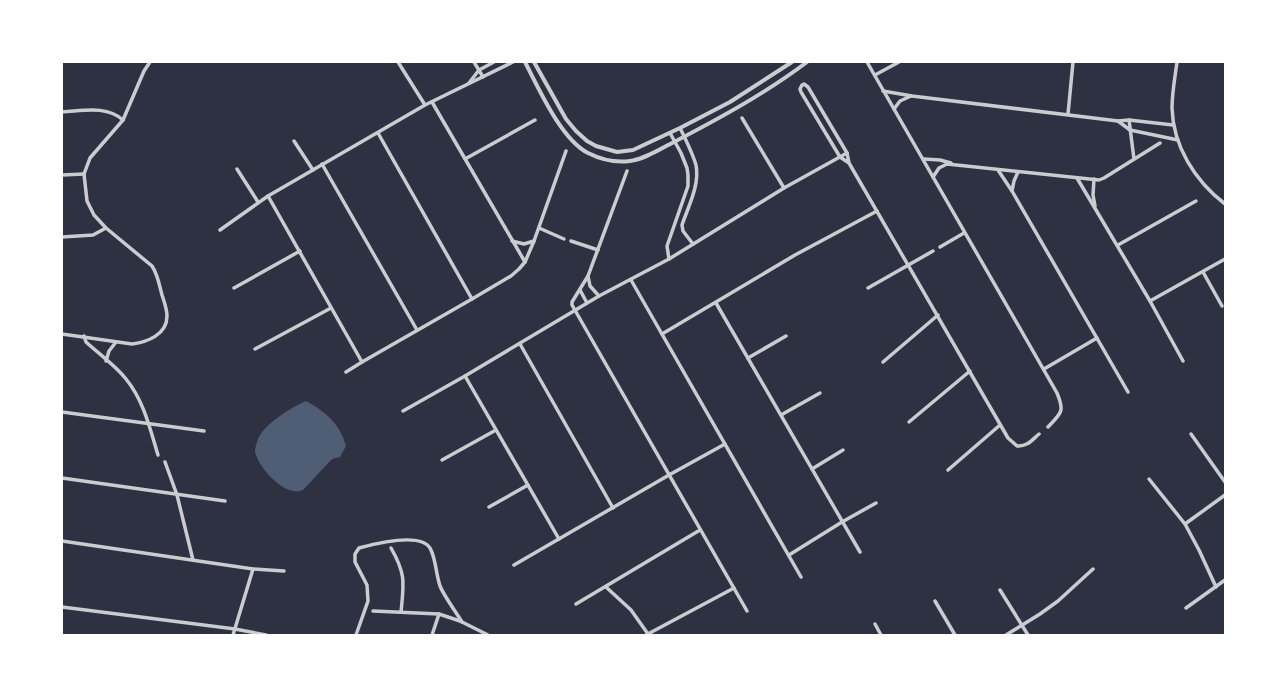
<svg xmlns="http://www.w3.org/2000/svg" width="1287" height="697" font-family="'Work Sans',sans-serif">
  <rect width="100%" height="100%" fill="#2d3142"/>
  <path fill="#4f5d75" d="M306 401C325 411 340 424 346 446L340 457 332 459 303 490C300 491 297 492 294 491 279 490 257 465 255 451 255 448 257 442 258 439 264 424 292 407 306 401Z"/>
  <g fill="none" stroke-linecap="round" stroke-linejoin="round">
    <g stroke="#caccd0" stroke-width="3.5">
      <polyline points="398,62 425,105"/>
      <polyline points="474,62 483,77"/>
      <path d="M867 62 1057 393C1065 412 1061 413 1048 427"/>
      <path d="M1177 62C1175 77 1172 93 1172 108 1173 146 1195 181 1225 204"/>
      <polyline points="875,75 899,62"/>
      <polyline points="469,83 479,70 494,62"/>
      <polyline points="883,91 912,96 1118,121 1129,120 1173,125"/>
      <polyline points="432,102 525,262"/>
      <polyline points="894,109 900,101 911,96"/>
      <path d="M62 112C83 111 106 105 123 120"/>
      <polyline points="1068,114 1073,62"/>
      <polyline points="742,118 784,188"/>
      <polyline points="1129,120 1134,159"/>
      <polyline points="1118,121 1130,130 1178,140"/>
      <path d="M680 128C685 138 693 155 696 165 700 185 688 207 682 225L683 231 693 244"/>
      <polyline points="378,133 472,299"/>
      <polyline points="294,141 313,170"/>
      <polyline points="465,159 535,120"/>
      <polyline points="924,159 940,160 951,163"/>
      <path d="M849 163 840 157 801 92 800 89 802 85 804 84 808 87 847 153 849 163 1008 438 1017 446C1027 447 1032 440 1039 434"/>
      <polyline points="322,164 417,330"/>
      <polyline points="237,169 258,202"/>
      <polyline points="998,170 1012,191 1128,392"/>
      <polyline points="627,171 588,276 572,302 572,305 747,611"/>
      <polyline points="62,175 84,174"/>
      <polyline points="933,177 939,168 947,164 1099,180 1104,178 1160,143"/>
      <polyline points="1077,178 1150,301 1183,361"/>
      <polyline points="1094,179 1093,195 1095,206"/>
      <polyline points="1012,191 1014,181 1018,172"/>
      <polyline points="268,196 362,362"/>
      <polyline points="539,228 564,239"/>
      <polyline points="220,230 268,196 425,105 513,62"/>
      <polyline points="62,237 93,235 106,228"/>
      <polyline points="512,241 524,244 534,241"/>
      <polyline points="571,241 598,250"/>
      <polyline points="1118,245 1196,201"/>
      <polyline points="940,247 964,233"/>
      <polyline points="669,259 667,246 688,186 688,175 687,168 681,153 670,133"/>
      <polyline points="1203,272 1222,306"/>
      <polyline points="588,276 590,286 599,296"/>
      <polyline points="631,280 801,577"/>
      <polyline points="234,288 300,251"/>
      <polyline points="868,288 933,251"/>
      <polyline points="580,290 587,303"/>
      <polyline points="1150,301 1225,259"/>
      <polyline points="716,303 860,552"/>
      <path d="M62 334 132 344C147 342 167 335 167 316 167 309 164 301 162 295 159 284 158 275 152 266L106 228 94 215 87 201 84 174 90 158 123 120 144 71 150 62"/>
      <polyline points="662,334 795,255 877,211"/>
      <path d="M84 336 86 342C99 354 115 365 126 379 144 401 150 429 158 455"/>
      <polyline points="520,344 613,508"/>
      <polyline points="255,349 331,308"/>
      <polyline points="748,358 786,336"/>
      <polyline points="106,361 109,351 116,342"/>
      <polyline points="883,362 938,315"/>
      <polyline points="1044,369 1097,338"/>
      <polyline points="346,372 362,362 472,299 511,276 519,269 525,262 534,241 566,151"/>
      <polyline points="465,376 559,539"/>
      <polyline points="403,411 465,376 599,296 669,259 784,188 847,153"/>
      <polyline points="62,412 204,431"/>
      <polyline points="781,415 820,393"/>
      <polyline points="909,422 970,371"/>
      <polyline points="1191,434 1225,482"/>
      <polyline points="442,460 496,430"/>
      <polyline points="165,462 177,495 193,560"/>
      <polyline points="812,469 843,450"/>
      <polyline points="948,470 1000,425"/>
      <polyline points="62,478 225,501"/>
      <polyline points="1149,479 1185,524 1199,550 1216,587"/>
      <polyline points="489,507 528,485"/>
      <polyline points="1185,524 1225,495"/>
      <polyline points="62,541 253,569 284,571"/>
      <path d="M391 548C406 574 404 583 401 612"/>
      <polyline points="789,555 842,522 876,503"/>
      <polyline points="514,565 669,475 725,444"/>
      <polyline points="606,587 631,610 648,634"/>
      <polyline points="1000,590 1028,635"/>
      <polyline points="935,601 955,635"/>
      <polyline points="576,604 700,530"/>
      <polyline points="62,607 235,629 266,635"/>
      <polyline points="1186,608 1225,580"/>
      <polyline points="373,611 439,614 460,621 488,635"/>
      <polyline points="875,624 881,635"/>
      <polyline points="233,635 253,569"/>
      <path d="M356 635 368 601 367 585 355 562V554L359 548C374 544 423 531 431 550 436 561 436 574 440 586 444 596 456 612 462 622"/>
      <polyline points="432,635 439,614"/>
      <polyline points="646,635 734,588"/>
      <polyline points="1006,635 1040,614 1058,601 1093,569"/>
    </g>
    <g stroke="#caccd0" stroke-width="4">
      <path d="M525 62C539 89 561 139 588 153 600 159 616 163 630 161 645 159 660 149 674 142 720 118 766 93 807 62"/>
      <polyline points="534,62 566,119 576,131 587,141 596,146 617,152 633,150 680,128 730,102 792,62"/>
    </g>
  </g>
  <rect width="1287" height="697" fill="none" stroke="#ffffff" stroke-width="126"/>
</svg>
